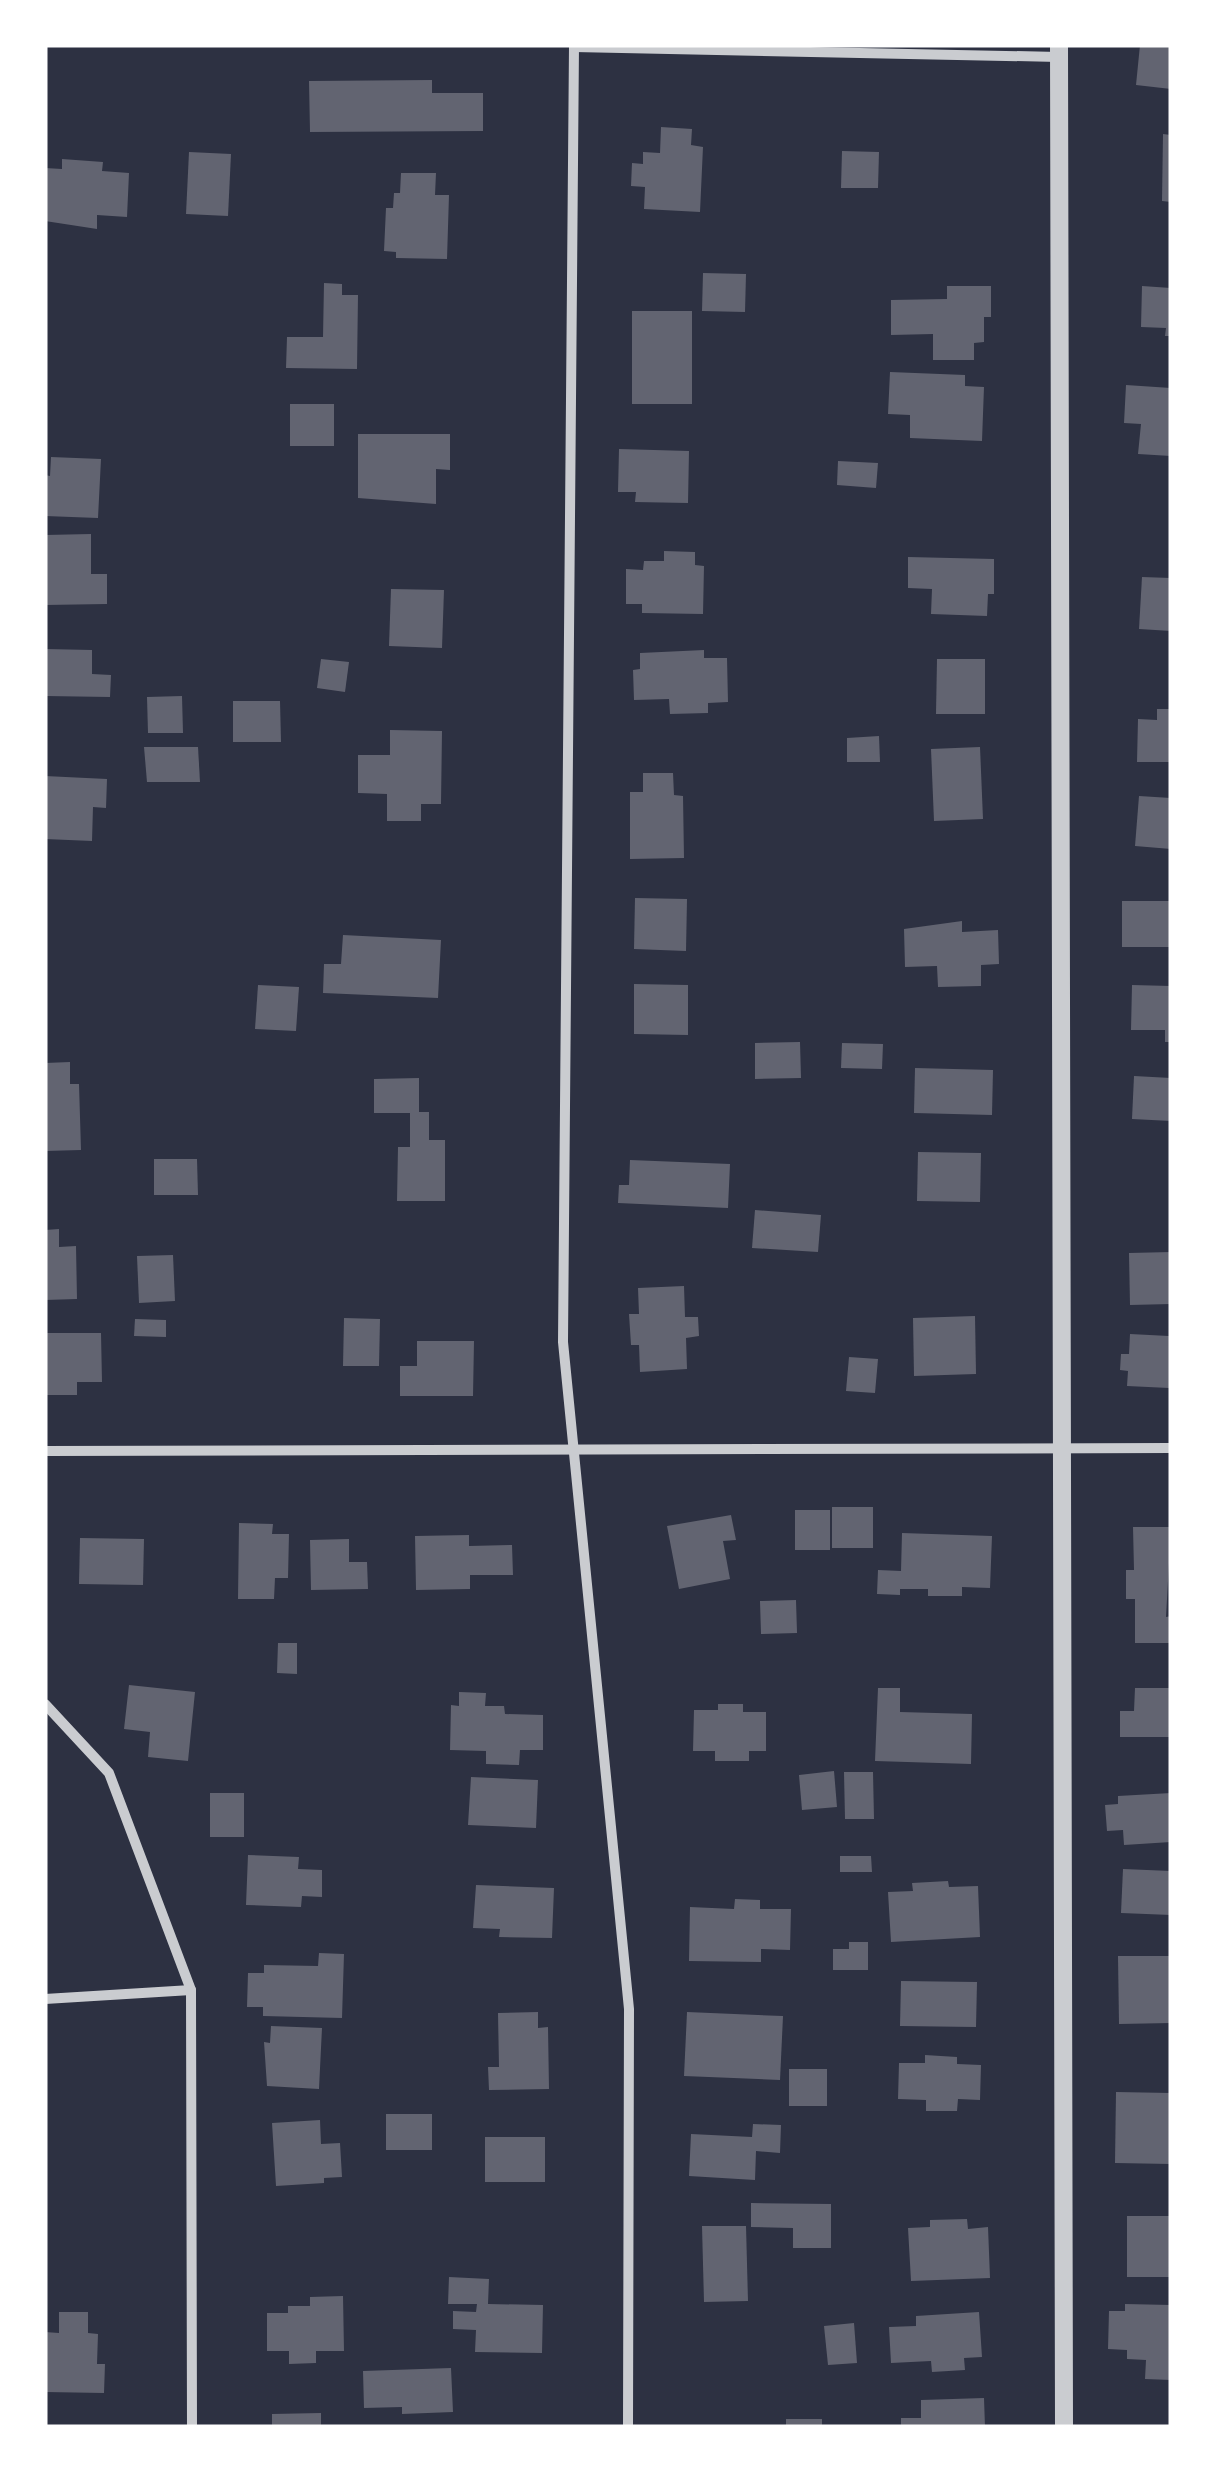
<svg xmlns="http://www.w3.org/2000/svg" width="1216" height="2472" font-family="Ubuntu,sans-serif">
  <rect width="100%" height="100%" fill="#2d3142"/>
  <g fill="#626471">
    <polygon points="1140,45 1171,45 1171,89 1136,85"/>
    <polygon points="432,80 432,93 483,93 483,131 310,132 309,81"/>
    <polygon points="661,127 692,129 691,145 703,147 700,212 644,209 645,187 631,186 632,163 643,164 643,152 660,153"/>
    <polygon points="1163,134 1171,135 1171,202 1162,201"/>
    <polygon points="842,151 879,152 878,188 841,188"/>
    <polygon points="189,152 231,154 228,216 186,214"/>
    <polygon points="62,159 103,162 102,171 129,173 127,217 97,215 97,229 45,221 45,168 62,169"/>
    <polygon points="401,173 436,173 435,195 449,195 447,259 396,258 396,252 384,251 386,208 393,208 394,193 400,193"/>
    <polygon points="703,273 746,274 745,312 702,311"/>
    <polygon points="324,283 342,284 342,295 358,295 357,369 286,368 287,337 323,337"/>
    <polygon points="947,286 991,286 991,317 984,317 984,342 974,343 974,360 933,360 933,334 891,335 891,300 947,299"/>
    <polygon points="1142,286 1171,288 1171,336 1165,336 1166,328 1141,327"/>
    <rect x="632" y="311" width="60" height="93"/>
    <polygon points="890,372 965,375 965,386 984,387 982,441 910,438 910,415 888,414"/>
    <polygon points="1126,385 1171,388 1171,456 1138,454 1141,424 1124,423"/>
    <rect x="290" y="404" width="44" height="42"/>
    <polygon points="358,434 450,434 450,470 436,469 436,504 358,498"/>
    <polygon points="619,449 689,451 688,503 635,502 636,492 618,492"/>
    <polygon points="51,457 101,459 98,518 45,516 45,475 50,476"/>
    <polygon points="838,461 878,463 876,488 837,485"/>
    <polygon points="91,534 91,574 107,574 107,604 45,605 45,535"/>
    <polygon points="664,551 695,552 695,565 704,566 703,614 642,613 642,604 626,604 626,569 643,570 644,561 664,561"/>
    <polygon points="908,557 994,559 994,594 988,594 987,616 931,614 932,589 908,588"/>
    <polygon points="1142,577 1171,578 1171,631 1139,629"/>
    <polygon points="391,589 444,590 442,648 389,646"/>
    <polygon points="45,649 92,650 92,674 111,675 110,697 45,696"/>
    <polygon points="704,650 704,658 727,658 728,702 708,703 708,713 670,714 669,699 634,700 633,670 640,669 640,653"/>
    <polygon points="321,659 349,662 345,692 317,688"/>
    <polygon points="937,659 985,659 985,714 936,714"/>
    <polygon points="182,696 183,733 148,733 147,697"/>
    <polygon points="233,701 280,701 281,742 233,742"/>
    <polygon points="1157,709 1171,709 1171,762 1137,762 1138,719 1157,720"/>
    <polygon points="390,730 442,731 441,804 421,804 421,821 387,821 387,794 358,793 358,755 390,755"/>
    <polygon points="879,736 880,762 847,762 847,738"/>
    <polygon points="144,747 198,747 200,782 147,782"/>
    <polygon points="980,747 983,819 934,821 931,749"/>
    <polygon points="643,773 673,773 674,795 683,796 684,858 630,859 630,792 643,792"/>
    <polygon points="45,776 107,779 106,808 93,807 92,841 45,839"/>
    <polygon points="1139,796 1171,798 1171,849 1135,846"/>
    <polygon points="635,898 687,899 686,951 634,949"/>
    <rect x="1122" y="901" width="49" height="46"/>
    <polygon points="962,921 962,932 998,930 999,964 981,965 981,986 938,987 937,966 905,967 904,929"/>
    <polygon points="343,935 441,940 438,998 323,993 324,964 341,964"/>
    <polygon points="634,984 688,985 688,1035 634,1034"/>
    <polygon points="258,985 299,987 296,1031 255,1029"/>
    <polygon points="1132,985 1171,986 1171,1042 1165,1042 1165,1030 1131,1030"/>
    <polygon points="800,1042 801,1078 755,1079 755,1043"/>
    <polygon points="842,1043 883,1044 882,1069 841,1068"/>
    <polygon points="70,1062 70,1084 79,1084 81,1150 45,1151 45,1063"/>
    <polygon points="915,1068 993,1070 992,1115 914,1113"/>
    <polygon points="1134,1076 1171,1078 1171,1121 1132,1119"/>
    <polygon points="419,1078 419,1112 429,1112 429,1140 445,1140 445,1201 397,1201 398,1147 410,1147 410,1113 374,1113 374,1079"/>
    <polygon points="918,1152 981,1153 980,1202 917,1201"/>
    <polygon points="154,1159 197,1159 198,1195 154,1195"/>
    <polygon points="630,1160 730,1164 728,1208 618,1203 619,1185 629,1185"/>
    <polygon points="755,1210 821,1215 818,1252 752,1248"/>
    <polygon points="59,1229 59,1247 76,1246 77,1299 45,1300 45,1230"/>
    <polygon points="1171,1252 1171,1304 1130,1305 1129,1253"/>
    <polygon points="173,1255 175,1301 139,1303 137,1256"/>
    <polygon points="684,1286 685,1317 698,1317 699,1336 686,1338 687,1369 640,1372 639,1345 631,1345 629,1314 639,1314 638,1288"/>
    <polygon points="975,1316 976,1374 914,1376 913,1318"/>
    <polygon points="344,1318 380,1319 379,1366 343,1366"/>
    <polygon points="135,1319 166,1320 166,1337 134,1336"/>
    <polygon points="45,1333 101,1333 102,1382 77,1382 77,1395 47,1395"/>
    <polygon points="1130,1334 1169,1336 1169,1388 1127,1386 1128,1371 1120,1370 1121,1354 1129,1354"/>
    <polygon points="417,1341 474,1341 473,1396 400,1396 400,1366 417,1366"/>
    <polygon points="849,1357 878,1359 875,1393 846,1391"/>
    <rect x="832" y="1507" width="41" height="41"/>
    <rect x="795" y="1510" width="35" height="40"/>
    <polygon points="731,1515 736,1540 723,1541 730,1579 679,1589 667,1526"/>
    <polygon points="239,1523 273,1524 272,1534 289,1534 288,1578 275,1578 274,1599 238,1599"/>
    <polygon points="1133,1527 1171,1527 1166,1617 1171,1616 1171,1643 1135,1643 1135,1599 1126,1599 1126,1570 1134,1570"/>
    <polygon points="902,1533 992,1536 990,1588 962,1587 962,1596 928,1596 928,1589 900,1589 900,1595 877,1594 878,1570 901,1571"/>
    <polygon points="469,1535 469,1546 512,1545 513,1575 470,1575 470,1589 416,1590 415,1536"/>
    <polygon points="80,1538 144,1539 143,1585 79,1584"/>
    <polygon points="349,1539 349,1562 367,1562 368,1589 311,1590 310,1540"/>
    <polygon points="796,1600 797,1633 761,1634 760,1601"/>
    <polygon points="278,1643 297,1643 297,1674 277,1673"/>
    <polygon points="129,1685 195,1692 188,1761 148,1757 150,1732 124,1729"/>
    <polygon points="878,1688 900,1688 900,1712 972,1714 971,1764 875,1761"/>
    <polygon points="1135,1688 1171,1688 1171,1737 1120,1737 1120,1711 1134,1711"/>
    <polygon points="459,1692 486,1693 485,1706 504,1706 505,1714 543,1715 543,1750 520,1750 519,1765 486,1764 486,1751 450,1750 451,1705 459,1706"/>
    <polygon points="718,1704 743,1704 743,1712 766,1712 766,1751 749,1751 749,1761 715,1761 715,1751 693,1751 694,1710 718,1710"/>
    <polygon points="834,1771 837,1807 802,1810 799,1775"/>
    <polygon points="844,1772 873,1772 874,1819 845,1819"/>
    <polygon points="471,1777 538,1780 536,1828 468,1825"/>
    <rect x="210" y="1793" width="34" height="44"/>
    <polygon points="1171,1793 1171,1842 1124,1845 1123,1830 1107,1831 1105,1805 1118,1804 1118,1796"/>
    <polygon points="248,1855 299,1857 298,1869 322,1870 322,1897 302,1896 301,1907 246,1905"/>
    <polygon points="840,1856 871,1856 872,1872 840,1872"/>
    <polygon points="1123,1869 1171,1871 1171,1915 1121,1913"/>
    <polygon points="948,1881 949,1887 978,1886 980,1937 891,1942 888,1892 913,1891 912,1883"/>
    <polygon points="476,1885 554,1888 552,1938 499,1937 500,1929 473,1928"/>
    <polygon points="735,1899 760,1900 760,1909 791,1909 790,1950 761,1949 761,1962 689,1961 690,1907 734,1909"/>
    <polygon points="849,1942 868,1942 868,1970 833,1970 833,1949 849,1949"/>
    <polygon points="319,1953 344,1954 342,2018 263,2016 263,2007 247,2007 248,1973 264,1973 264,1965 318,1966"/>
    <polygon points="1118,1956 1171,1956 1171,2023 1119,2024"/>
    <polygon points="901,1981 977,1982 976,2027 900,2026"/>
    <polygon points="538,2012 538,2028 548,2027 549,2089 489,2090 488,2067 499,2067 498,2013"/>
    <polygon points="687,2012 783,2016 780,2080 684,2076"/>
    <polygon points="271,2026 322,2028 319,2089 267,2086 264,2042 270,2043"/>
    <polygon points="925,2055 957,2057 957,2064 981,2065 980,2100 958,2099 957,2111 926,2111 926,2100 898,2099 899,2063 925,2063"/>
    <rect x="789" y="2069" width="38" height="37"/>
    <polygon points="1116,2092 1171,2093 1171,2164 1115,2163"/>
    <rect x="386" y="2114" width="46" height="36"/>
    <polygon points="320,2120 321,2144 340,2143 342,2177 324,2178 324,2183 276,2186 272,2123"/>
    <polygon points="753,2124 781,2125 780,2153 756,2151 755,2180 689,2176 691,2134 752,2137"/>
    <rect x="485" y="2137" width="60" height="45"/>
    <polygon points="751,2203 831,2204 831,2248 793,2248 793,2228 751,2227"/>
    <rect x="1127" y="2216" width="44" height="61"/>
    <polygon points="967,2219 968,2229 988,2227 990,2278 911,2281 908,2228 930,2227 930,2220"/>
    <polygon points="702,2226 746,2226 748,2301 704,2302"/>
    <polygon points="449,2277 489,2279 488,2304 543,2305 542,2353 475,2352 476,2330 453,2329 453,2311 476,2312 477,2304 448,2304"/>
    <polygon points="343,2296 344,2351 316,2351 316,2363 289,2364 289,2351 267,2351 267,2313 288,2313 288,2306 310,2306 310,2297"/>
    <polygon points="1125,2304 1171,2305 1171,2380 1145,2379 1146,2360 1127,2359 1127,2350 1108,2349 1109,2311 1125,2311"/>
    <polygon points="59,2312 88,2312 88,2333 98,2334 97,2364 105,2364 104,2393 45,2392 45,2332 59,2333"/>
    <polygon points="979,2312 982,2357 964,2358 965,2370 932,2372 931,2361 891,2363 889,2327 916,2326 916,2316"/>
    <polygon points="854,2323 857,2363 828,2365 824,2326"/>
    <polygon points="451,2368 453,2412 402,2414 402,2407 364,2408 363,2371"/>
    <polygon points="984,2398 985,2427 901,2427 901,2418 921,2418 921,2400"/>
    <polygon points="321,2413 321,2427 272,2427 272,2414"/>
    <rect x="786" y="2419" width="36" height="8"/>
  </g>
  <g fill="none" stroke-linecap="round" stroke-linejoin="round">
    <g stroke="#caccd0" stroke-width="10">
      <polyline points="574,45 563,1342 629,2009 628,2427"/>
      <polyline points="574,47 1059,57"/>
      <polyline points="45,1451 1171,1448"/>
      <polyline points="45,1704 109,1773 191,1990 192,2427"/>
      <polyline points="45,1999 191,1990"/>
    </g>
    <polyline stroke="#caccd0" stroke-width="18" points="1059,45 1064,2427"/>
  </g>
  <rect width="1216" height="2472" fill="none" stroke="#ffffff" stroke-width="95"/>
</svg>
